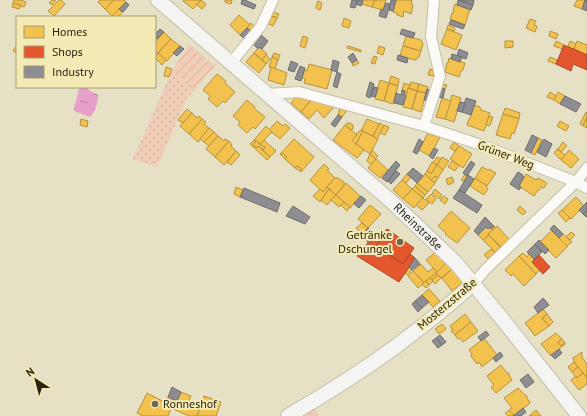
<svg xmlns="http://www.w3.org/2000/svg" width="587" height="416" font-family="'PT Sans',sans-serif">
  <defs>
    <pattern id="grass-dots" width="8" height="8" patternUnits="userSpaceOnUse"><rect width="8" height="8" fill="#f1cdb7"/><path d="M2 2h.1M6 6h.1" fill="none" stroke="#cfb09c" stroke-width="1.8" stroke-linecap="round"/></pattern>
    <pattern id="garden-furrows" width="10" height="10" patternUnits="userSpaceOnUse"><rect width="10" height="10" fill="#f1cdb7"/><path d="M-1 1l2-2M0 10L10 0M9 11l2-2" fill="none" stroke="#cfb09c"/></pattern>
    <pattern id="water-ripples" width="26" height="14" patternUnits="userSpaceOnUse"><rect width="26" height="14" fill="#e7a0ca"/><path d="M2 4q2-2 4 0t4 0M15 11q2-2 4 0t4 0" fill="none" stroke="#bb82a3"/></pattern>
  </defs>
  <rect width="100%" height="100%" fill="#e6e0c4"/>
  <g fill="url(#grass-dots)">
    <polygon points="172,71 195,89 187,98 157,167 133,159"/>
    <polygon points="314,408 319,416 299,416"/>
  </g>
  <polygon fill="url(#garden-furrows)" points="189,44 215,66 195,89 172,71"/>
  <path fill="url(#water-ripples)" d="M80 87H84L98 95C98 102 95 112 90 117L74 111V109L79 89Z"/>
  <g fill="#f2c14e" stroke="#b6923c">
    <polygon points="14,0 21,0 26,2 24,7 13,3"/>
    <polygon points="52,0 56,0 52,5 49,3"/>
    <polygon points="59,0 61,0 65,4 54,16 48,11"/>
    <polygon points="100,0 114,0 105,9 98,2"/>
    <polygon points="114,0 124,0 126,2 112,16 105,9"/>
    <polygon points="184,0 201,0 193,9 183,1"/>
    <polygon points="201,0 206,4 202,9 197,5"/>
    <polygon points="225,0 232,0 231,4 225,2"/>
    <polygon points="363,0 375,0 372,7 362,4"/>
    <polygon points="375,0 386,0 383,10 372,7"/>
    <polygon points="396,0 412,0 411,4 413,5 411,14 404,11 403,17 397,15 397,13 393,12"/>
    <polygon points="577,0 585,0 582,9 574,6"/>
    <polygon points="318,1 322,3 320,10 316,8"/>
    <polygon points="13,3 21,5 19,9 12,7"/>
    <polygon points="455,4 470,9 465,25 450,19 452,13 453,13 454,10 453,10"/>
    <polygon points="119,9 123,12 118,17 113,17 112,16"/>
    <polygon points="273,12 279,14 277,18 271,16"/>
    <polygon points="239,15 250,25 240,35 230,25"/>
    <polygon points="271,16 277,18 273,26 267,23"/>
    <polygon points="344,18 351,21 349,28 342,26"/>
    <polygon points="530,19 536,21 534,25 537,26 535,32 526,28"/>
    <polygon points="251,23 255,27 251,31 247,28"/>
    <polygon points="448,25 455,28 454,31 447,29"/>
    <polygon points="447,29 462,35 456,50 441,44"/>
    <polygon points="550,31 558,34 556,39 549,36"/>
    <polygon points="164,32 171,39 158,53 155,50 155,42"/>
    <polygon points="303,36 308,38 305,48 300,46"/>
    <polygon points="406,36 421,40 423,44 421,51 403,46"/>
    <polygon points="171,39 180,46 167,61 158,53"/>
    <polygon points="505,41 513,41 513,47 505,48"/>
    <polygon points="556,41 564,45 562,49 554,46"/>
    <polygon points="570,41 576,44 574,49 568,47"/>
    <polygon points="577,41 587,45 587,55 574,49"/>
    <polygon points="17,45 17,53 13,51"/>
    <polygon points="348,46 361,50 361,52 347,48"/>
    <polygon points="379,46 385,48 383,55 377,53"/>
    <polygon points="403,46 421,51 419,57 418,57 417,59 415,60 400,56"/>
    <polygon points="259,47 267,54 262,60 254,53"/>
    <polygon points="158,53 166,60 162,65 155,58 155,57"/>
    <polygon points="254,53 266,64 259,73 246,62"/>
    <polygon points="274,53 280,55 278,60 272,57"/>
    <polygon points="266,55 270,59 266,64 262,60"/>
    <polygon points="374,56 377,57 375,64 371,63"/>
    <polygon points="272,57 278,60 275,69 269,67"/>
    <polygon points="550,57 557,60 556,64 548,61"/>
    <polygon points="449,58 465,63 463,70 461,71 459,77 445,72 447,63 448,63"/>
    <polygon points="357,60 359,63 353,66 352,63"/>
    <polygon points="309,64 332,70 327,89 304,83 305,79 302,78 304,70 307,71"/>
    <polygon points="166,67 172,69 169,77 164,76"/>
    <polygon points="271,67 287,73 284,85 268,80"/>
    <polygon points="430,69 435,71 433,76 428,75"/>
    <polygon points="217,74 226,81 225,83 235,92 225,103 223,101 217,107 208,99 210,96 203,90"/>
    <polygon points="391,76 399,79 398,86 389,83"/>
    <polygon points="380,80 389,83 384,101 375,99"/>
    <polygon points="411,82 419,84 417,91 409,88"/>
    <polygon points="389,83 398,86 393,104 384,101"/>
    <polygon points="404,83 410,85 406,96 404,95 405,91 402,90"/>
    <polygon points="419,84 428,87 426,93 417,91"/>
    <polygon points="442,84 447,85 445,89 441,88"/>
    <polygon points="408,88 417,91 412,109 403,107"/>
    <polygon points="417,91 426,93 421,112 412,109"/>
    <polygon points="550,92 556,96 554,100 547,97"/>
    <polygon points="558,92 565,96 560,104 554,100"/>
    <polygon points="297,95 311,100 301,112 291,103"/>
    <polygon points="452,95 461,98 454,122 445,119"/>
    <polygon points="442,98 451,101 445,119 436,117"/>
    <polygon points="247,100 255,107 254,108 265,117 255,129 253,127 247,133 238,125 240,122 233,116"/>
    <polygon points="311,100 334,107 324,118 317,110 309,119 301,112"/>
    <polygon points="474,105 480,107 481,110 490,113 484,131 467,125 469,119 470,119"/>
    <polygon points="340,108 347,110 342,117 338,115"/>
    <polygon points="505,108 520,113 519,119 503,114"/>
    <polygon points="187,109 192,113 183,123 178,120"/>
    <polygon points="586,112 587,113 587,117 583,126 580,124"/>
    <polygon points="192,113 197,118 199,116 202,119 189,134 180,126"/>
    <polygon points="503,114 519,119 514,134 512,133 510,139 496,135"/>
    <polygon points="489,116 493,117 490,125 489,126 486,125"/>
    <polygon points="587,117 587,128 583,126"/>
    <polygon points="81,119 88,121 87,127 80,125"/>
    <polygon points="202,119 206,122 204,124 209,128 198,142 189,134"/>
    <polygon points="367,119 379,124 380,123 373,136 362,131 362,129"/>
    <polygon points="277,121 283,126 285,124 290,128 280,139 269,130"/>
    <polygon points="560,121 569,126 566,131 557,126"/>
    <polygon points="347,123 350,123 353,125 353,128 352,130 345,126"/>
    <polygon points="380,123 384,126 377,139 373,136"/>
    <polygon points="345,125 357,135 352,140 364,150 357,158 333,140"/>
    <polygon points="384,125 389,127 385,135 380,133"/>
    <polygon points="266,126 272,132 260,144 254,140"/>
    <polygon points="209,128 214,132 204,142 200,139"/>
    <polygon points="362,130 363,131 356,144 352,140 357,135 356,134 359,131"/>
    <polygon points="363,131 378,139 370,154 356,144"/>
    <polygon points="214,132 218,136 209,146 204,142"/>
    <polygon points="428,133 435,136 436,135 440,137 430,156 419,150"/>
    <polygon points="218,136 224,141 225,139 229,141 215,157 206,149"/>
    <polygon points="538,138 542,140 535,155 531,153"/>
    <polygon points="294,139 314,157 301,172 300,171 302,169 297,166 295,168 285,159 287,157 283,153 281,155 280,154"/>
    <polygon points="254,140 256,141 253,145 257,148 258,146 270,157 267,160 250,144"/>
    <polygon points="264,140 276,151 270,157 263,150 265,147 264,146 263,147 260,144"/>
    <polygon points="229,141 232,145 231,146 236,151 224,165 215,157"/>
    <polygon points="256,141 263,147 264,146 265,147 263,150 258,146 257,148 253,145"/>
    <polygon points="454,142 459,146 455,151 450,148"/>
    <polygon points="563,142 567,146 561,152 558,149"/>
    <polygon points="459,146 472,154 463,168 450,159"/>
    <polygon points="557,149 565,155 561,160 554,153"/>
    <polygon points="372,150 378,156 375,159 370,155"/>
    <polygon points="569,150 579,159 571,168 561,160"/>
    <polygon points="236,151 240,155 231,165 227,162"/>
    <polygon points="283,153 287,157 285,159 281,155"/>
    <polygon points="370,154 376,159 372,165 367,161"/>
    <polygon points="437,157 441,159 437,165 433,163"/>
    <polygon points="442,157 449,161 443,170 437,165"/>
    <polygon points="376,159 388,170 380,178 368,168"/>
    <polygon points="452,161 459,165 455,171 448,167"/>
    <polygon points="432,162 437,165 431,174 427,171"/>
    <polygon points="324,164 329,169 327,170 335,178 323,192 310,180"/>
    <polygon points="437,165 443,170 438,178 435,176 431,180 425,174 427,171 431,174"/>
    <polygon points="297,166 302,169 300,171 295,168"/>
    <polygon points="482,167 488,170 489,169 496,173 487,186 475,178"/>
    <polygon points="407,174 411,177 406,183 402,180"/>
    <polygon points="425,174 435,183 428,192 417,183"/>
    <polygon points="465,174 467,176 464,181 461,180"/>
    <polygon points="526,174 536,180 538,178 547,183 544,188 542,187 539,190 538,190 534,196 519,186"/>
    <polygon points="435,176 438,178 435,183 431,180"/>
    <polygon points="452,177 454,182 448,185 446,179"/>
    <polygon points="335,178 338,178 344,182 344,185 336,195 327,187"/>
    <polygon points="475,178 487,186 486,187 488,189 484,195 470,186"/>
    <polygon points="402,180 412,189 403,199 393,190"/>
    <polygon points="346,183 360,196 350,208 336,195"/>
    <polygon points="417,183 428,192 425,195 415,186"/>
    <polygon points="415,186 425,195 423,198 412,189"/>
    <polygon points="236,187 243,190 240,197 234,194"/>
    <polygon points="327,187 329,189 320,202 313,196 320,189 323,192"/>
    <polygon points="329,189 336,195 327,205 321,200"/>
    <polygon points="412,189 423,198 414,208 403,199"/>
    <polygon points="435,189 442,195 439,199 432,193"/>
    <polygon points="431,194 436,199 432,204 426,199"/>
    <polygon points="336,195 344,202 339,207 331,200"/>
    <polygon points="444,196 448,199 445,204 440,200"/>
    <polygon points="576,197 584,206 571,219 562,210"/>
    <polygon points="423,198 429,203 422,210 416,205"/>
    <polygon points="344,202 350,207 347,211 341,205"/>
    <polygon points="370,205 381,214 368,228 358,219"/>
    <polygon points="520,206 526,212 523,215 517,210"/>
    <polygon points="562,210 570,218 566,222 558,213"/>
    <polygon points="451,211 470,228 457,243 445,234 446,233 438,226"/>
    <polygon points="362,223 368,228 363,234 356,228"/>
    <polygon points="494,226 495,227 488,234 489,235 483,240 478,235 486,227 488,229 490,227 491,229"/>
    <polygon points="497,226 509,239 501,247 488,234"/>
    <polygon points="552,230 568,246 556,258 540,242"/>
    <polygon points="571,232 575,235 570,240 566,237"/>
    <polygon points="563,234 572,242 567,246 559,238"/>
    <polygon points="489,235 500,247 495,252 483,240"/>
    <polygon points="491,249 495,252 488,259 484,255"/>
    <polygon points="436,252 446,263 437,272 426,260"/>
    <polygon points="523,253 527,257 529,254 534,259 532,262 540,270 536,274 519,256"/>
    <polygon points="519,256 536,274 524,286 513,274 511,276 505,270"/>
    <polygon points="446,263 452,269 441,278 436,273"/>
    <polygon points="421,264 428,272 433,268 437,272 424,283 413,271"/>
    <polygon points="409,267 412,270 407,275 405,273"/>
    <polygon points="452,269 463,282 452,291 442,278"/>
    <polygon points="413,271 424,283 418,288 408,276"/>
    <polygon points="436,273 438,275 432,280 430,278"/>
    <polygon points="438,275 441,278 435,284 432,280"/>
    <polygon points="430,278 433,281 429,285 426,281"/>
    <polygon points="426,281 429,285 426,288 422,284"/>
    <polygon points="429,289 440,301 433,307 422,295"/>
    <polygon points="543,309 547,314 542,318 549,326 535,336 525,323"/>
    <polygon points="465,314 471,322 455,335 451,331 453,330 450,326"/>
    <polygon points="547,314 553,322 549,326 542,318"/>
    <polygon points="471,322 478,331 463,342 460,338 458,339 455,335"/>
    <polygon points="442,324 446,329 439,334 435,329"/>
    <polygon points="556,333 562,339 558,342 561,346 565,343 565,344 551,356 541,344"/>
    <polygon points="484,338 497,355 482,367 479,362 477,364 471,356 472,354 469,350"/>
    <polygon points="562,339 565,343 561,346 558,342"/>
    <polygon points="582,352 582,357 587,364 587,378 574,362 573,358"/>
    <polygon points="574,362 578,367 572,372 568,367"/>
    <polygon points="501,365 507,373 509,373 509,375 512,380 496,393 491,387 494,385 487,376"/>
    <polygon points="578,367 583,373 577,378 572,372"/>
    <polygon points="583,373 587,378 587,384 579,390 571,380 576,376 577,378"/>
    <polygon points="518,388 525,395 527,396 527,398 530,403 514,416 509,410 512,408 504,398"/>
    <polygon points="181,392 191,396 187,405 177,401"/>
    <polygon points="147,393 172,406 168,416 143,416 137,413"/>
    <polygon points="204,396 221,402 216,416 197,416"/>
    <polygon points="168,397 199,410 197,416 189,416 171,408 172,406 165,403"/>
    <polygon points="509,410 514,415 513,416 508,416 505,413"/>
    <polygon points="536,410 541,416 529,416"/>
  </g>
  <g fill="#e4572e" stroke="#ac4826">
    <polygon points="564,45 587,55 587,70 573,64 571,71 556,64"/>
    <polygon points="387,229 414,248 403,264 376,246"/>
    <polygon points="376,233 382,237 376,246 403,264 410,254 415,258 399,282 357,256"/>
    <polygon points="539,255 550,267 543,274 532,262"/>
  </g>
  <g fill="#8d8d92" stroke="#706e6c">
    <polygon points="242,0 245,0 256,5 254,9 241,4"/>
    <polygon points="352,0 358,0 355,8 350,7"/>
    <polygon points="358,0 363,0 361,6 356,4"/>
    <polygon points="391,0 396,0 393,11 389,10"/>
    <polygon points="458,0 473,5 471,10 457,5"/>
    <polygon points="459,0 474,0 473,5"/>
    <polygon points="585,0 587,0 587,11 582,9"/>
    <polygon points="126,2 129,5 123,12 119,9"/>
    <polygon points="386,3 390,4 386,18 379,16 381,9 383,10"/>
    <polygon points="451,20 465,25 463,29 449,24"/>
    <polygon points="247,28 251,31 245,39 240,35"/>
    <polygon points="160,29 164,32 157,39 155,37 155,34"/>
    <polygon points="402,29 415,33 413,38 400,34"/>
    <polygon points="261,35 268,41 262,49 259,47 258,49 253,44"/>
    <polygon points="180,46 184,49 177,56 173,53"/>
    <polygon points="459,49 468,53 466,59 457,56"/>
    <polygon points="353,53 357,60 352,63 348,57"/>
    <polygon points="452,54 462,57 460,62 451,59"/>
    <polygon points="398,55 408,58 407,63 397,60"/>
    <polygon points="333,60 339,62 337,72 331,70"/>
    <polygon points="291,61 298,64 294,72 288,70"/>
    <polygon points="300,66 305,68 301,81 295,79"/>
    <polygon points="337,72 341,74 337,88 333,86"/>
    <polygon points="370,82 374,84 370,98 366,96"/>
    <polygon points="374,87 378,88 375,97 371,96"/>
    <polygon points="441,88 445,89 443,98 438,97"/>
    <polygon points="427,89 432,91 429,101 424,100"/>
    <polygon points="402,90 405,91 404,95 406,96 403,105 394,103 396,93 401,95"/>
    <polygon points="565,96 581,104 576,112 560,104"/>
    <polygon points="466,98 476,101 471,115 462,112"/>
    <polygon points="460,102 465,103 462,112 457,111"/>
    <polygon points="338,115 342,117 335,127 331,124"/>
    <polygon points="532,135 538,138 531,153 525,150"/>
    <polygon points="419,139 423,142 417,154 413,152"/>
    <polygon points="544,139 552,144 546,157 537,152"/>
    <polygon points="434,148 438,150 433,159 429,156"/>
    <polygon points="396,161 400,165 387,182 382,178"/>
    <polygon points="471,161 475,164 467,176 463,173"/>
    <polygon points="413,168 423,176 417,183 407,174"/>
    <polygon points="396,171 400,174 391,184 388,181"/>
    <polygon points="518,172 523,175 522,176 524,177 519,186 521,187 519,190 510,184"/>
    <polygon points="468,175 474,179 465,193 459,190"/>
    <polygon points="244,188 280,203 277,212 240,197"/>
    <polygon points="459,190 482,205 477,213 453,198"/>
    <polygon points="361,196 366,200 359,208 354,204"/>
    <polygon points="587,202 587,210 583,214 579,210"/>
    <polygon points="293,206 310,217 305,224 286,216"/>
    <polygon points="587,210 587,216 586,217 583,214"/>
    <polygon points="485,217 494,226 491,229 490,227 488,229 486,227 478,235 474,231"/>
    <polygon points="554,225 563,234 559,238 550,229"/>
    <polygon points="368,228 375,235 369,243 361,236"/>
    <polygon points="539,240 549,250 545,254 535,244"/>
    <polygon points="535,244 542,252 534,259 527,252"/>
    <polygon points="415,258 420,264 412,270 409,267"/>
    <polygon points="422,295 429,302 422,308 415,301"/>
    <polygon points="543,298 549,305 538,313 534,307"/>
    <polygon points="415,301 422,308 418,312 412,304"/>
    <polygon points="486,331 489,335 481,341 478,337"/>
    <polygon points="440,335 446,342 442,345 436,338"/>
    <polygon points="436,338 442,345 438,348 432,341"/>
    <polygon points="559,349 562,353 555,359 551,355"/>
    <polygon points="500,352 503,356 496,362 493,358"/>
    <polygon points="528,374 534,382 526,388 520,380"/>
    <polygon points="172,387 181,392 177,401 168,397"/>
    <polygon points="523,408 526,412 521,416 513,416"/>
  </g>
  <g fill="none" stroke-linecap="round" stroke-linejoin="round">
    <defs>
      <g id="street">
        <polyline points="231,63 261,26 273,0"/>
        <polyline points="267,94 299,92 424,126 484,146 576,182 587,188"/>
        <polyline points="424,126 440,76 431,37 434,1 433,0"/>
        <polyline points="473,284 486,269 576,182 587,168"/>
      </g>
      <g id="secondary">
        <path id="s1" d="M158 0 392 202 456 263 503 320 579 416"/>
        <path d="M288 416C324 395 361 372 395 347 422 327 448 306 473 284"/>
      </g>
    </defs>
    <use href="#street" stroke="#c3bfa9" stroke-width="12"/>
    <use href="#secondary" stroke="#c3bfa9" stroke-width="16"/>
    <use href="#street" stroke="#fbfaf6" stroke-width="10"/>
    <use href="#secondary" stroke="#f4f4f2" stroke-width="14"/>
  </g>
  <g fill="#6c6750" stroke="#f4eab6" stroke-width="1.5">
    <circle cx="400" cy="242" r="4"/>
    <circle cx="155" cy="404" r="4"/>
  </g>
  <g text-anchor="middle" stroke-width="4" stroke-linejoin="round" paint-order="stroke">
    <g font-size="12" fill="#2b2612" stroke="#f4eab6">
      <text transform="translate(506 155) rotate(21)" y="4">Grüner Weg</text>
      <text dy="4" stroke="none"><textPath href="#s1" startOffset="345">Rheinstraße</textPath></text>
      <text transform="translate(447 304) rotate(-40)" y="4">Mosterzstraße</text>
    </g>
    <g font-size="12" fill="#2b2612" stroke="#f4eab6" text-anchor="end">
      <text x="392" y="239">Getränke<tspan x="392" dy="14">Dschungel</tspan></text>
      <text x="163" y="408" text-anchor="start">Ronneshof</text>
    </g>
  </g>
  <rect x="16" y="16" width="140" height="72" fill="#f4eab6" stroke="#a49c74"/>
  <rect x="24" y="26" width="20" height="12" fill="#f2c14e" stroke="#a49c74"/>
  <text x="52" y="36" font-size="12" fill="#2b2612">Homes</text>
  <rect x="24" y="46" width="20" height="12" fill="#e4572e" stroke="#a49c74"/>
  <text x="52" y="56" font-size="12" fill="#2b2612">Shops</text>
  <rect x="24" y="66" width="20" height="12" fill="#8d8d92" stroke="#a49c74"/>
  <text x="52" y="76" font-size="12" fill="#2b2612">Industry</text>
  <g transform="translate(36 380) rotate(324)" stroke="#f4eab6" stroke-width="3" paint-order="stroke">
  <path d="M0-3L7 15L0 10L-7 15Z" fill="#2b2612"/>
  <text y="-6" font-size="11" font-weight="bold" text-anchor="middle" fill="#2b2612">N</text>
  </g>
</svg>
